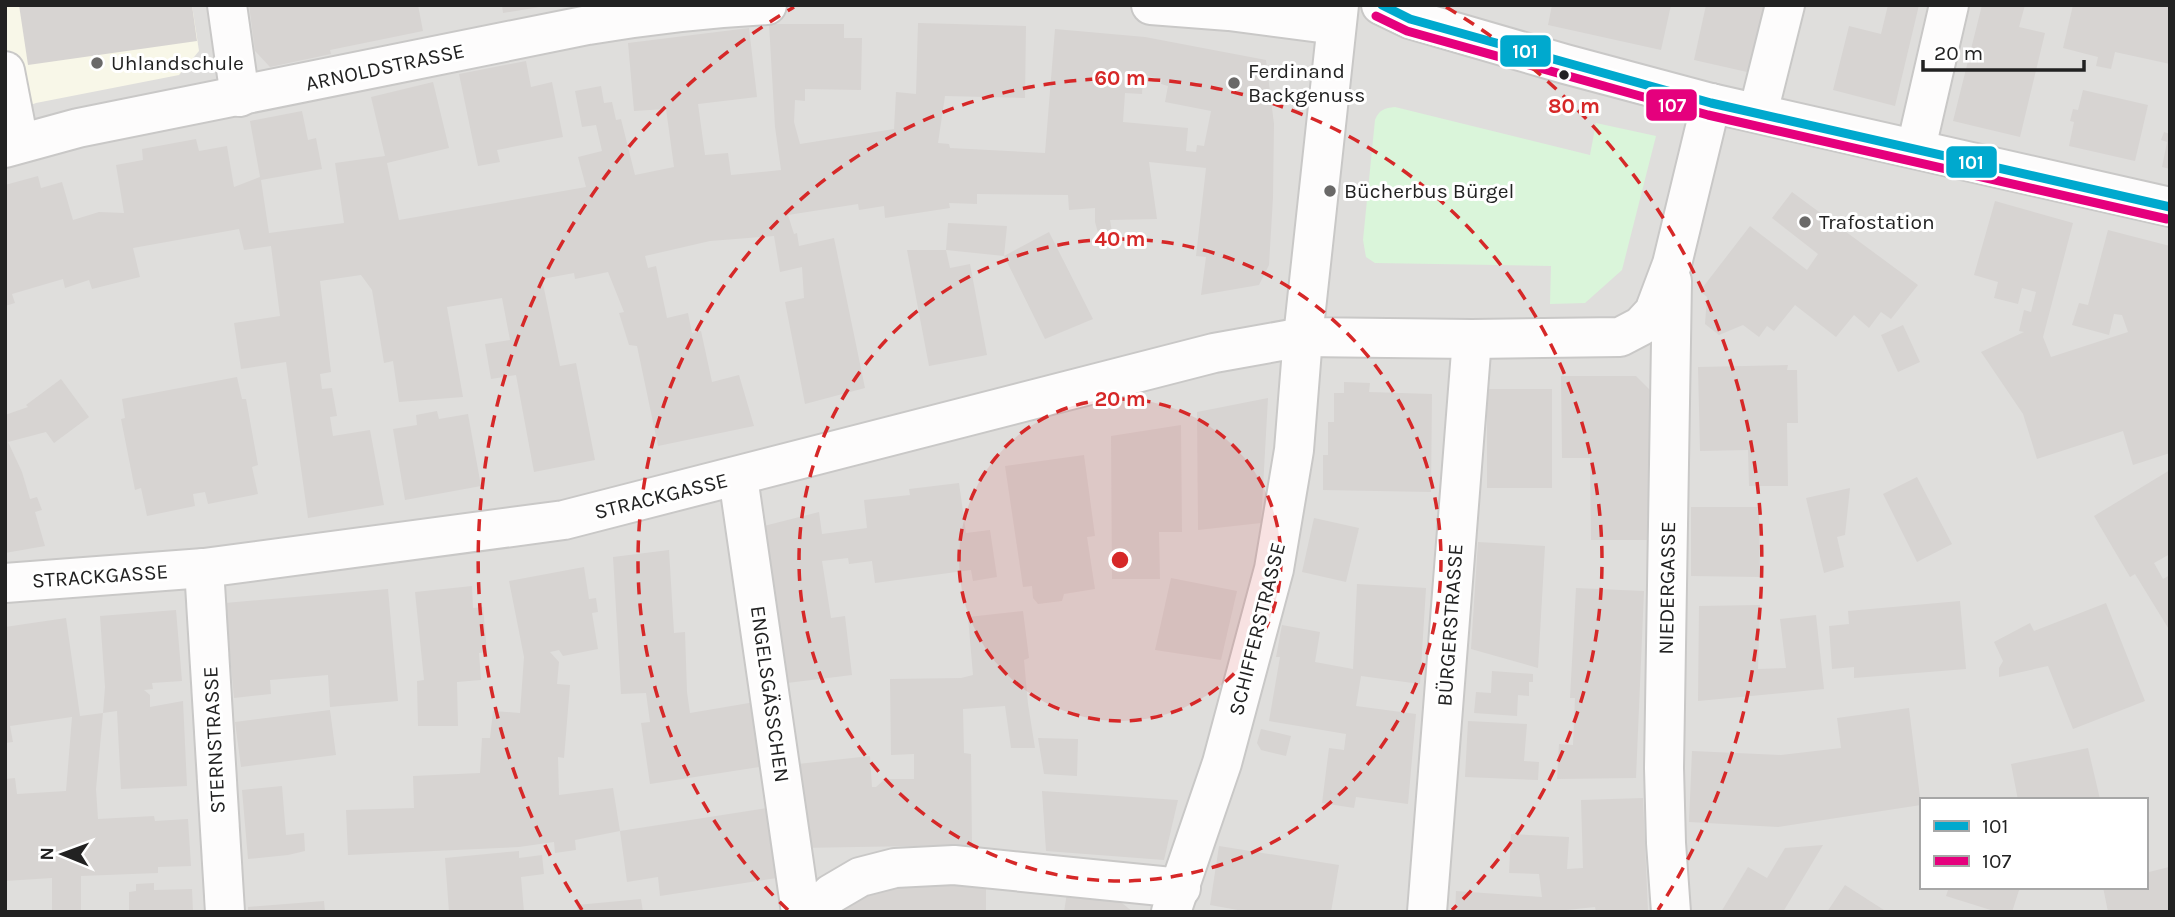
<svg xmlns="http://www.w3.org/2000/svg" width="2175" height="917" font-family="Karla,sans-serif">
  <rect width="100%" height="100%" fill="#f0eeeb"/>
  <path fill="#dfdedc" fill-rule="evenodd" d="M5 5H2170V912H5ZM1921 800H2145V887H1921Z"/>
  <polygon fill="#f8f7e8" points="5,5 192,5 199,51 179,75 36,103 5,115"/>
  <path fill="#daf5da" d="M1395 107 1590 155 1596 123 1656 136 1622 270 1585 303 1550 304 1551 266 1375 263 1366 257 1363 240 1375 120C1379 110 1384 108 1395 107Z"/>
  <g fill="#d7d4d2" fill-rule="evenodd">
    <polygon points="19,5 192,5 197,41 28,65"/>
    <polygon points="249,5 418,5 423,31 330,50 331,54 270,67 255,51"/>
    <polygon points="502,5 540,5 540,7 503,13"/>
    <polygon points="1552,5 1671,5 1661,50 1548,25"/>
    <polygon points="1706,5 1772,5 1756,74 1694,60"/>
    <polygon points="1888,5 1919,5 1895,106 1833,90 1849,26 1881,34"/>
    <polygon points="1982,5 2025,5 2019,27 2045,33 2020,137 1953,121"/>
    <polygon points="2073,5 2170,5 2170,64 2115,52 2111,69 2096,66 2098,57 2063,48"/>
    <path d="M918 23 1026 26 1025 98 945 96 938 143 949 144 950 148 1045 153 1055 29 1145 37 1266 60 1274 124 1273 197 1269 265 1259 285 1201 295 1206 257 1196 256 1206 168 1149 162 1157 219 1110 220 1114 244 1102 247 1095 222V208L1069 210 1068 195 977 194V204L949 203 950 208 885 218 884 206 859 210 858 204 788 215 794 234 797 233 799 246 834 238 865 388 805 404 785 302 804 298 802 267 780 272 774 236 710 241 645 256 648 268 656 266 667 318 688 313 692 333 701 331 712 382 739 375 754 426 658 446 637 346 629 345 619 313 624 312 608 272 575 279 574 273 542 279 560 366 576 363 595 460 534 472 516 375 491 379 485 344 510 340 502 298 447 307 463 397 399 402 393 361 384 363 372 290 361 275 320 281 331 372 320 374 322 389 332 388 337 416 330 417 333 436 370 430 384 505 308 518 286 362 241 369 234 323 280 316 271 246 244 250 239 229 133 248 140 277 92 289 89 280 65 288 63 279 12 294 15 303 5 306V185L38 176 41 188 62 182 73 220 99 212 124 213 116 165 143 160 142 149 196 139 199 151 227 146 234 187 260 177 250 121 302 111 308 140 316 138 322 169 261 180 269 233 344 223 335 163 385 156 371 97 433 82 449 148 387 163 399 220 586 187 578 157 602 151 596 125 582 127 575 91 601 86 604 103 612 102 616 120 621 119 635 175 674 167 666 109 634 111 628 43 749 28 757 97 698 104 705 155 728 153 731 175 781 170 775 127 769 24H844V38H862L861 90 805 89V101L795 100 794 122 800 144 894 129 896 92 916 94ZM1143 75 1162 79 1161 84 1168 86 1165 102 1211 111 1204 146 1197 145 1196 152 1186 151 1188 128 1123 122 1125 93 1142 94Z"/>
    <polygon points="526,61 531,87 552,82 563,137 497,150 500,162 478,166 459,74"/>
    <polygon points="2083,90 2148,105 2135,161 2069,146 2074,122 2070,121 2073,109 2078,110"/>
    <polygon points="2164,132 2170,134 2170,169 2162,167 2167,142 2161,140"/>
    <polygon points="1792,192 1918,285 1891,319 1881,312 1869,328 1854,315 1836,337 1795,305 1774,331 1767,326 1759,337 1743,325 1719,335 1705,324 1707,297 1700,291 1750,226 1807,270 1818,254 1772,218"/>
    <polygon points="1995,201 2073,223 2043,337 2051,357 2128,332 2122,315 2114,314 2109,335 2072,325 2079,303 2088,305 2108,230 2170,246 2170,453 2133,465 2123,431 2037,459 2023,414 1981,352 2024,332 2019,331 2024,310 2031,312 2036,292 2022,288 2018,304 1994,298 1998,282 1974,275"/>
    <polygon points="948,223 1007,226 1004,256 946,250 950,268 970,264 987,355 929,366 907,250 946,250"/>
    <polygon points="1049,232 1093,319 1045,339 1004,256"/>
    <polygon points="1903,325 1920,362 1898,372 1881,335"/>
    <polygon points="1788,365 1787,370 1797,370 1798,423 1787,423 1788,486 1749,486 1748,450 1700,451 1698,367"/>
    <polygon points="1561,376 1636,376 1650,390 1651,540 1591,540 1590,458 1562,458"/>
    <polygon points="237,377 242,399 246,399 258,465 252,467 258,494 208,504 205,492 193,494 195,506 147,516 141,488 135,490 121,419 125,418 122,399"/>
    <polygon points="61,379 89,417 54,443 46,432 8,442 22,472 30,499 37,497 42,510 35,512 45,546 5,553 5,415 28,407 26,405"/>
    <polygon points="1344,382 1370,383 1369,392 1432,394 1431,492 1323,490 1323,455 1328,455 1328,422 1334,422 1334,393 1344,393"/>
    <rect x="1487" y="389" width="65" height="99"/>
    <polygon points="1268,398 1261,523 1198,530 1197,412"/>
    <polygon points="437,411 439,419 468,414 481,486 405,500 393,429 417,425 416,415"/>
    <polygon points="1181,425 1182,532 1159,532 1160,579 1112,579 1111,436"/>
    <polygon points="1084,455 1095,536 1087,537 1095,589 1064,594 1062,601 1038,604 1033,598 1032,586 1023,587 1005,466"/>
    <polygon points="2170,470 2170,554 2154,563 2163,579 2170,575 2170,631 2135,574 2130,577 2094,516"/>
    <polygon points="1917,477 1952,544 1917,562 1883,494"/>
    <polygon points="959,483 966,533 990,530 997,577 973,581 971,570 875,583 872,561 849,564 848,558 822,561 831,618 845,616 852,675 787,683 779,625 774,626 760,527 819,512 822,534 867,528 864,500 910,495 909,489"/>
    <polygon points="1850,488 1845,535 1837,537 1844,567 1824,573 1806,498"/>
    <polygon points="1691,507 1759,507 1760,577 1691,576"/>
    <polygon points="1314,518 1359,528 1346,582 1302,572"/>
    <polygon points="1478,542 1545,546 1538,668 1471,649"/>
    <polygon points="669,550 674,633 685,632 687,692 690,713 755,702 765,766 650,784 641,723 650,722 646,693 621,694 613,557"/>
    <polygon points="584,567 589,599 596,598 598,612 592,613 598,649 563,656 559,650 550,652 559,662 557,684 570,685 564,758 558,757 559,795 613,788 620,831 767,808 777,878 660,896 658,877 627,882 620,831 575,840 576,850 555,853 554,842 519,847 348,855 346,810 414,808 413,776 480,773 482,738 490,738 493,711 520,713 524,657 509,581"/>
    <polygon points="1171,578 1237,591 1221,660 1155,650"/>
    <polygon points="1357,584 1426,588 1420,684 1361,676 1356,706 1416,714 1408,804 1356,797 1354,808 1322,803 1329,748 1344,750 1346,734 1269,721 1280,657 1276,657 1282,625 1320,632 1315,662 1353,669"/>
    <polygon points="472,586 473,608 483,607 487,652 479,653 481,680 457,682 458,726 418,726 417,681 424,680 415,592"/>
    <polygon points="1576,588 1644,591 1636,778 1557,779 1559,744 1573,745 1575,698 1570,698"/>
    <polygon points="388,589 398,701 330,707 328,675 270,680 271,694 234,698 225,603"/>
    <polygon points="1960,601 1966,669 1854,678 1854,667 1832,669 1829,626 1849,624 1848,611"/>
    <polygon points="2106,603 2145,701 2073,729 2048,666 1999,677 1999,668 2003,661 1994,642 2030,623 2034,631"/>
    <polygon points="1760,605 1758,669 1786,668 1780,619 1816,615 1824,689 1698,701 1699,606"/>
    <polygon points="176,610 182,681 152,683 153,689 144,690 150,695 150,707 183,701 187,786 121,789 117,711 103,713 105,687 100,616"/>
    <polygon points="1023,611 1029,658 1024,660 1028,704 1035,748 1011,748 1005,706 963,709 964,753 971,754 972,845 800,848 789,765 870,756 872,787 876,787 885,779 914,779 914,754 891,755 890,679 961,678 973,675 968,617"/>
    <polygon points="66,618 80,716 103,713 96,789 98,819 154,816 155,821 188,819 191,866 158,867 158,873 81,876 81,912 52,912 52,878 5,881 5,779 15,778 17,794 66,791 72,717 10,726 13,742 5,743 5,627"/>
    <polygon points="1492,671 1533,674 1533,682 1529,682 1529,696 1518,695 1517,716 1474,713 1476,692 1491,693"/>
    <polygon points="1909,708 1921,805 1778,827 1689,822 1692,751 1781,755 1841,748 1837,718"/>
    <polygon points="330,710 336,755 241,767 235,722"/>
    <polygon points="1468,721 1527,724 1524,761 1539,762 1538,780 1465,777"/>
    <polygon points="1261,729 1291,736 1286,756 1261,750 1257,743"/>
    <polygon points="1038,738 1078,739 1077,776 1044,774"/>
    <polygon points="2088,748 2100,799 2018,800 2011,764"/>
    <polygon points="282,786 286,835 304,833 305,851 288,855 248,859 242,790"/>
    <polygon points="1042,791 1178,800 1164,860 1046,851"/>
    <polygon points="1643,798 1648,912 1596,912 1595,907 1548,912 1455,912 1456,891 1542,897 1539,874 1509,873 1511,834 1569,837 1567,869 1583,868 1581,800"/>
    <polygon points="1823,845 1783,912 1721,912 1748,867 1767,878 1785,848"/>
    <polygon points="1219,846 1339,865 1331,912 1249,912 1210,905"/>
    <polygon points="519,851 519,858 542,855 544,874 521,877 524,912 449,912 445,858"/>
    <polygon points="2169,867 2170,912 2108,912 2103,887 2145,887 2145,873"/>
    <polygon points="923,875 986,876 986,912 840,912 831,903"/>
    <polygon points="154,883 154,890 192,889 193,912 129,912 129,892 136,891 136,884"/>
    <polygon points="1845,885 1887,912 1827,912"/>
    <polygon points="1949,887 2020,887 2012,912 1997,912 1946,896"/>
    <polygon points="1067,893 1117,899 1133,912 1064,912"/>
    <polygon points="641,899 643,912 578,912 577,905"/>
    <polygon points="324,901 325,912 248,912 248,907"/>
  </g>
  <g fill="none" stroke-linecap="round" stroke-linejoin="round">
    <defs>
      <g id="minor">
        <polyline points="227,5 240,97"/>
        <polyline points="1151,5 1229,11 1336,25"/>
        <polyline points="1339,5 1303,337 1472,339 1620,337 1641,326 1654,312 1672,264 1711,103"/>
        <polyline points="1381,5 1410,19 1565,64 1711,103 2170,207"/>
        <polyline points="5,71 19,143"/>
        <polyline points="1758,113 1785,5"/>
        <path d="M5 148 78 128 588 25C647 15 707 8 767 5"/>
        <polyline points="1916,148 1949,5"/>
        <polyline points="738,477 801,912"/>
        <polyline points="204,568 225,912"/>
        <polyline points="5,583 204,568 564,520 1214,353 1303,337 1294,450 1274,569 1222,763 1171,912"/>
        <polyline points="812,912 831,894 860,877 895,868 954,865 1181,888"/>
        <polyline points="1427,912 1472,339"/>
        <polyline points="1671,912 1666,843 1664,768 1672,281"/>
      </g>
    </defs>
    <use href="#minor" stroke="#c9c8c7" stroke-width="42"/>
    <use href="#minor" stroke="#fdfcfc" stroke-width="38"/>
    <defs>
      <polyline id="bus-1" points="1382,5 1410,19 1711,103 2170,207"/>
      <polyline id="bus-2" points="1376,16 1407,31 1708,115 2167,219"/>
    </defs>
    <use href="#bus-1" stroke="#fff" stroke-width="14"/>
    <use href="#bus-2" stroke="#fff" stroke-width="14"/>
    <use href="#bus-1" stroke="#00a9ce" stroke-width="9"/>
    <use href="#bus-2" stroke="#e5007d" stroke-width="9"/>
  </g>
  <circle cx="1120" cy="560" r="161" fill="#d62828" fill-opacity=".12"/>
  <g fill="none" stroke="#d62828" stroke-width="3.5" stroke-dasharray="12 9">
    <circle cx="1120" cy="560" r="161"/>
    <circle cx="1120" cy="560" r="321"/>
    <path d="M788 910A482 482 0 1 1 1452 910"/>
    <path d="M582 910A642 642 0 0 1 794 7M1446 7A642 642 0 0 1 1658 910"/>
  </g>
  <g fill="#6a6968" stroke="#fff" stroke-width="2.5">
    <circle cx="97" cy="63" r="7"/>
    <circle cx="1234" cy="83" r="7"/>
    <circle cx="1330" cy="191" r="7"/>
    <circle cx="1805" cy="222" r="7"/>
  </g>
  <circle fill="#222" stroke="#fff" stroke-width="2.5" cx="1564" cy="75" r="6"/>
  <g text-anchor="middle" stroke-width="6" stroke-linejoin="round" paint-order="stroke">
    <g font-size="21" fill="#222" stroke="#fff" text-anchor="start">
      <text x="111" y="70">Uhlandschule</text>
      <text x="1248" y="78">Ferdinand<tspan x="1248" dy="24">Backgenuss</tspan></text>
      <text x="1344" y="198">Bücherbus Bürgel</text>
      <text x="1819" y="229">Trafostation</text>
    </g>
    <g font-size="21" fill="#222" stroke="#fff">
      <text transform="translate(385 67) rotate(-12)" y="7">ARNOLDSTRASSE</text>
      <text transform="translate(661 496) rotate(-14)" y="7">STRACKGASSE</text>
      <text transform="translate(100 576) rotate(-4)" y="7">STRACKGASSE</text>
      <text transform="translate(1667 588) rotate(-89)" y="7">NIEDERGASSE</text>
      <text transform="translate(1450 625) rotate(-86)" y="7">BÜRGERSTRASSE</text>
      <text transform="translate(1257 629) rotate(-76)" y="7">SCHIFFERSTRASSE</text>
      <text transform="translate(770 694) rotate(82)" y="7">ENGELSGÄSSCHEN</text>
      <text transform="translate(214 740) rotate(-93)" y="7">STERNSTRASSE</text>
    </g>
  </g>
  <circle cx="1120" cy="560" r="10" fill="#d62828" stroke="#fff" stroke-width="3.5"/>
  <g font-size="21" text-anchor="middle" font-weight="bold" fill="#d62828" stroke="#fff" stroke-width="6" stroke-linejoin="round" paint-order="stroke">
    <text x="1120" y="85">60 m</text>
    <text x="1574" y="113">80 m</text>
    <text x="1120" y="246">40 m</text>
    <text x="1120" y="406">20 m</text>
  </g>
  <g stroke="#fff" stroke-width="2.5">
    <rect x="1499" y="34" width="53" height="34" rx="7" fill="#00a9ce"/>
    <rect x="1645" y="88" width="53" height="34" rx="7" fill="#e5007d"/>
    <rect x="1945" y="145" width="53" height="34" rx="7" fill="#00a9ce"/>
  </g>
  <g font-size="19" text-anchor="middle" font-weight="bold" fill="#fff">
    <text x="1525" y="58">101</text>
    <text x="1672" y="112">107</text>
    <text x="1971" y="169">101</text>
  </g>
  <rect width="2175" height="917" fill="none" stroke="#222222" stroke-width="14"/>
  <rect x="1920" y="798" width="228" height="91" fill="#ffffff" stroke="#a7a7a7" stroke-width="2"/>
  <rect x="1934" y="821" width="35" height="10" fill="#00a9ce" stroke="#a7a7a7" stroke-width="2"/>
  <text x="1982" y="833" font-size="21" fill="#222222">101</text>
  <rect x="1934" y="856" width="35" height="10" fill="#e5007d" stroke="#a7a7a7" stroke-width="2"/>
  <text x="1982" y="868" font-size="21" fill="#222222">107</text>
  <g transform="translate(63 854) rotate(271)" stroke="#ffffff" stroke-width="5" paint-order="stroke">
  <path d="M0-5L12 26L0 18L-12 26Z" fill="#222222"/>
  <text y="-10" font-size="19" font-weight="bold" text-anchor="middle" fill="#222222">N</text>
  </g>
  <path d="M1923 60v10h161v-10" fill="none" stroke="#222222" stroke-width="3.5"/>
  <text x="1934" y="60" font-size="21" fill="#222222" stroke="#ffffff" stroke-width="5" paint-order="stroke">20 m</text>
</svg>
